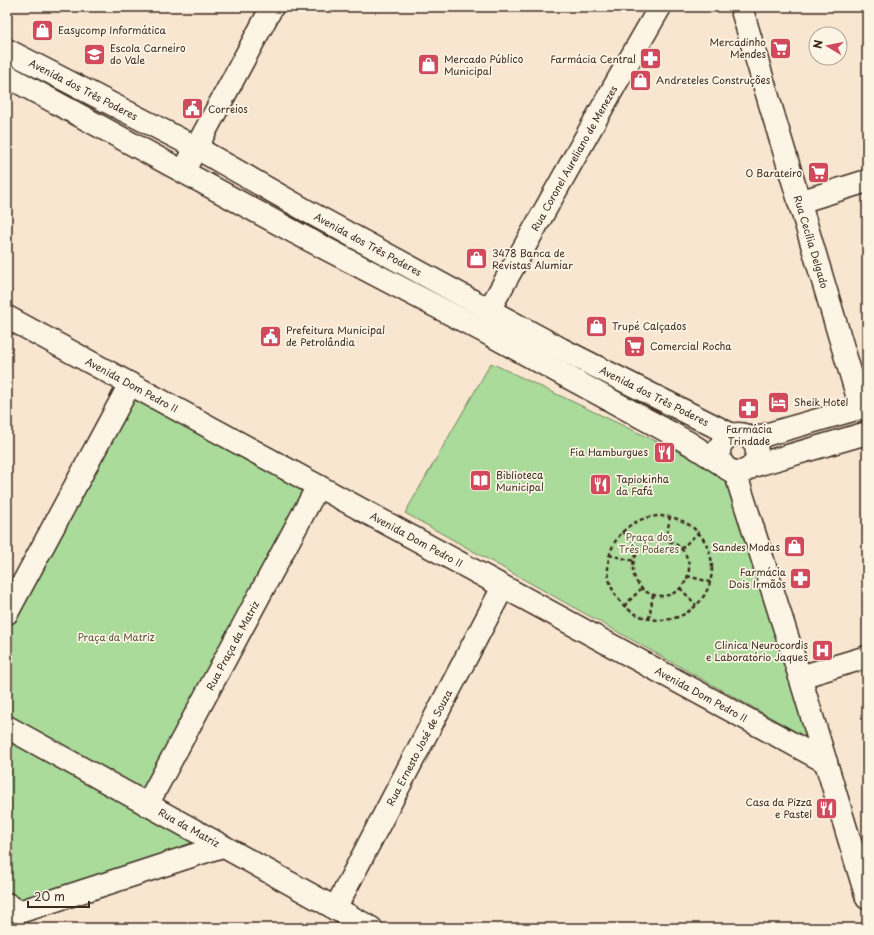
<svg xmlns="http://www.w3.org/2000/svg" width="874" height="935" font-family="'Playpen Sans',sans-serif">
  <rect width="100%" height="100%" fill="#f9e6d1"/>
  <filter id="ink" filterUnits="userSpaceOnUse"><feTurbulence type="fractalNoise" baseFrequency=".025" numOctaves="2"/><feDisplacementMap in="SourceGraphic" scale="8" xChannelSelector="R" yChannelSelector="G"/><feConvolveMatrix kernelMatrix="1 2 1 2 8 2 1 2 1" color-interpolation-filters="sRGB"/></filter>
  <g filter="url(#ink)">
    <g fill="#aadb9b" stroke="#72825c">
      <polygon points="491,363 706,465 725,477 811,740 405,513"/>
      <polygon points="130,384 318,486 148,805 222,846 7,904 7,613"/>
    </g>
    <g fill="none" stroke-linecap="round" stroke-linejoin="round">
      <defs>
        <g id="minor">
          <path id="s1" d="M741 7 861 408"/>
          <path id="s2" d="M7 50 195 147 307 211 561 349 732 435"/>
          <polyline points="7,76 296,233 485,332 689,443 723,465"/>
          <polyline points="189,161 272,7"/>
          <polyline points="799,202 867,181"/>
          <path id="s3" d="M489 310 615 85 660 7"/>
          <path id="s4" d="M7 317 826 762"/>
          <circle cx="738" cy="453" r="19"/>
          <polyline points="751,439 867,406"/>
          <polyline points="753,466 867,433"/>
          <polyline points="735,472 800,677 867,898"/>
          <polyline points="7,613 130,384"/>
          <polyline points="800,677 867,657"/>
          <path id="s5" d="M7 727 371 928"/>
          <path id="s6" d="M147 805 318 486"/>
          <polyline points="7,904 19,912 222,846"/>
          <path id="s7" d="M335 909 503 587"/>
        </g>
      </defs>
      <use href="#minor" stroke="#3b2a1e" stroke-width="25"/>
      <g stroke="#3b2a1e" stroke-width="2.5" stroke-dasharray="4 3" stroke-linecap="butt">
        <circle cx="660" cy="568" r="52"/>
        <polyline points="622,531 641,549"/>
        <circle cx="661" cy="568" r="28"/>
        <polyline points="666,541 670,516"/>
        <polyline points="681,549 699,532"/>
        <polyline points="609,555 634,561"/>
        <polyline points="687,576 710,582"/>
        <polyline points="680,588 696,605"/>
        <polyline points="624,606 642,588"/>
        <polyline points="649,619 653,595"/>
      </g>
      <use href="#minor" stroke="#fcf5e5" stroke-width="22"/>
    </g>
  </g>
  <defs>
    <symbol id="shop-square" viewBox="-11 -11 22 22"><rect x="-9" y="-9" width="18" height="18" rx="4" fill="#d1495b" stroke="#fcf5e5"/><path d="M-5-2.5h2.3a2.7 3.5 0 0 1 5.4 0H5L5.5 6h-11ZM-1.5-2.5h3a1.5 2.3 0 0 0-3 0Z" fill="#fff"/></symbol>
    <symbol id="supermarket-square" viewBox="-11 -11 22 22"><rect x="-9" y="-9" width="18" height="18" rx="4" fill="#d1495b" stroke="#fcf5e5"/><path d="M-6-5.5h2.5l.6 2H6L4.5 2H-2.5L-4.4-4H-6ZM-1.5 3.2a1.3 1.3 0 1 0 .1 0ZM3 3.2a1.3 1.3 0 1 0 .1 0Z" fill="#fff"/></symbol>
    <symbol id="university-square" viewBox="-11 -11 22 22"><rect x="-9" y="-9" width="18" height="18" rx="4" fill="#d1495b" stroke="#fcf5e5"/><path d="M0-5L7-2L0 1L-7-2ZM-4 1L0 2.5L4 1V4Q0 6-4 4Z" fill="#fff"/></symbol>
    <symbol id="pharmacy-square" viewBox="-11 -11 22 22"><rect x="-9" y="-9" width="18" height="18" rx="4" fill="#d1495b" stroke="#fcf5e5"/><path d="M-2-6h4v4h4v4h-4v4h-4v-4h-4v-4h4Z" fill="#fff"/></symbol>
    <symbol id="civic-square" viewBox="-11 -11 22 22"><rect x="-9" y="-9" width="18" height="18" rx="4" fill="#d1495b" stroke="#fcf5e5"/><path d="M-.6-6.5H3V-4.5H.6V-3L4-1V1h2V6H-6V1h2V-1L-.6-3ZM-1.2 2.5V6h2.4V2.5Z" fill="#fff"/></symbol>
    <symbol id="hotel-square" viewBox="-11 -11 22 22"><rect x="-9" y="-9" width="18" height="18" rx="4" fill="#d1495b" stroke="#fcf5e5"/><path d="M-6-4.5h1.5V1H6V5H4.5V3h-9V5H-6ZM-4 0a1.8 1.8 0 1 1 3.6 0ZM.5 0V-2.5h3Q6-2.5 6 0Z" fill="#fff"/></symbol>
    <symbol id="restaurant-square" viewBox="-11 -11 22 22"><rect x="-9" y="-9" width="18" height="18" rx="4" fill="#d1495b" stroke="#fcf5e5"/><path d="M-5-6h1v4h1v-4h1v4h1v-4h1v5L-1.5 .5V6h-2V.5L-5-1ZM5-6V6H3V1.5H1.5Q1.5-4 5-6Z" fill="#fff"/></symbol>
    <symbol id="library-square" viewBox="-11 -11 22 22"><rect x="-9" y="-9" width="18" height="18" rx="4" fill="#d1495b" stroke="#fcf5e5"/><path d="M-6-4Q-3-5.5-.7-3.5V5Q-3 3-6 4ZM6-4Q3-5.5 .7-3.5V5Q3 3 6 4Z" fill="#fff"/></symbol>
    <symbol id="hospital-square" viewBox="-11 -11 22 22"><rect x="-9" y="-9" width="18" height="18" rx="4" fill="#d1495b" stroke="#fcf5e5"/><path d="M-5-5h3v3.5h4V-5h3V5h-3V1.5h-4V5h-3Z" fill="#fff"/></symbol>
  </defs>
  <g fill-rule="evenodd">
    <use href="#shop-square" x="30" y="18" width="25" height="25"/>
    <use href="#supermarket-square" x="768" y="36" width="25" height="25"/>
    <use href="#university-square" x="82" y="42" width="25" height="25"/>
    <use href="#pharmacy-square" x="638" y="46" width="25" height="25"/>
    <use href="#shop-square" x="416" y="52" width="25" height="25"/>
    <use href="#shop-square" x="628" y="68" width="25" height="25"/>
    <use href="#civic-square" x="180" y="96" width="25" height="25"/>
    <use href="#supermarket-square" x="806" y="160" width="25" height="25"/>
    <use href="#shop-square" x="464" y="246" width="25" height="25"/>
    <use href="#shop-square" x="584" y="314" width="25" height="25"/>
    <use href="#civic-square" x="258" y="324" width="25" height="25"/>
    <use href="#supermarket-square" x="622" y="334" width="25" height="25"/>
    <use href="#hotel-square" x="766" y="390" width="25" height="25"/>
    <use href="#pharmacy-square" x="736" y="396" width="25" height="25"/>
    <use href="#restaurant-square" x="652" y="440" width="25" height="25"/>
    <use href="#library-square" x="468" y="468" width="25" height="25"/>
    <use href="#restaurant-square" x="588" y="472" width="25" height="25"/>
    <use href="#shop-square" x="782" y="534" width="25" height="25"/>
    <use href="#pharmacy-square" x="788" y="566" width="25" height="25"/>
    <use href="#hospital-square" x="810" y="638" width="25" height="25"/>
    <use href="#restaurant-square" x="814" y="796" width="25" height="25"/>
  </g>
  <g text-anchor="middle" stroke-width="3.5" stroke-linejoin="round" paint-order="stroke">
    <g font-size="10" fill="#3b2a1e" stroke="#fcf5e5" text-anchor="start">
      <text x="58" y="34">Easycomp Informática</text>
      <text x="766" y="46" text-anchor="end">Mercadinho<tspan x="766" dy="12">Mendes</tspan></text>
      <text x="110" y="52">Escola Carneiro<tspan x="110" dy="12">do Vale</tspan></text>
      <text x="444" y="63">Mercado Público<tspan x="444" dy="12">Municipal</tspan></text>
      <text x="636" y="63" text-anchor="end">Farmácia Central</text>
      <text x="656" y="84">Andreteles Construções</text>
      <text x="208" y="113">Correios</text>
      <text x="802" y="177" text-anchor="end">O Barateiro</text>
      <text x="492" y="257">3478 Banca de<tspan x="492" dy="12">Revistas Alumiar</tspan></text>
      <text x="612" y="330">Trupé Calçados</text>
      <text x="286" y="334">Prefeitura Municipal<tspan x="286" dy="12">de Petrolândia</tspan></text>
      <text x="650" y="350">Comercial Rocha</text>
      <text x="794" y="406">Sheik Hotel</text>
      <text x="749" y="433" text-anchor="middle">Farmácia<tspan x="749" dy="12">Trindade</tspan></text>
      <text x="648" y="456" text-anchor="end">Fia Hamburgues</text>
      <text x="496" y="479">Biblioteca<tspan x="496" dy="12">Municipal</tspan></text>
      <text x="616" y="483">Tapiokinha<tspan x="616" dy="12">da Fafá</tspan></text>
      <text x="780" y="551" text-anchor="end">Sandes Modas</text>
      <text x="786" y="576" text-anchor="end">Farmácia<tspan x="786" dy="12">Dois Irmãos</tspan></text>
      <text x="808" y="649" text-anchor="end">Clinica Neurocordis<tspan x="808" dy="12">e Laboratório Jaques</tspan></text>
      <text x="812" y="806" text-anchor="end">Casa da Pizza<tspan x="812" dy="12">e Pastel</tspan></text>
    </g>
    <g font-size="10" fill="#3b2a1e" stroke="#fcf5e5">
      <text dy="4" stroke="none"><textPath href="#s2" startOffset="86">Avenida dos Três Poderes</textPath></text>
      <text dy="4" stroke="none"><textPath href="#s3" startOffset="174">Rua Coronel Aureliano de Menezes</textPath></text>
      <text dy="4" stroke="none"><textPath href="#s1" startOffset="245">Rua Cecília Delgado</textPath></text>
      <text dy="4" stroke="none"><textPath href="#s2" startOffset="410">Avenida dos Três Poderes</textPath></text>
      <text dy="4" stroke="none"><textPath href="#s4" startOffset="142">Avenida Dom Pedro II</textPath></text>
      <text dy="4" stroke="none"><textPath href="#s2" startOffset="734">Avenida dos Três Poderes</textPath></text>
      <text dy="4" stroke="none"><textPath href="#s4" startOffset="466">Avenida Dom Pedro II</textPath></text>
      <text dy="4" stroke="none"><textPath href="#s6" startOffset="181">Rua Praça da Matriz</textPath></text>
      <text dy="4" stroke="none"><textPath href="#s4" startOffset="790">Avenida Dom Pedro II</textPath></text>
      <text dy="4" stroke="none"><textPath href="#s7" startOffset="182">Rua Ernesto José de Souza</textPath></text>
      <text dy="4" stroke="none"><textPath href="#s5" startOffset="208">Rua da Matriz</textPath></text>
    </g>
    <g font-size="10" fill="#57563d" stroke="#fcf5e5">
      <text x="649" y="541">Praça dos<tspan x="649" dy="12">Três Poderes</tspan></text>
      <text x="116" y="641">Praça da Matriz</text>
    </g>
  </g>
  <rect width="874" height="935" fill="none" stroke="#fcf5e5" stroke-width="24"/>
  <rect x="12" y="12" width="850" height="911" fill="none" stroke="#3b2a1e" stroke-width="1.5" filter="url(#ink)"/>
  <g transform="translate(828 46) rotate(280)"><circle r="19" fill="#fcf5e5" stroke="#afa495"/>
  <path d="M0-3L7 15L0 10L-7 15Z" fill="#d1495b"/>
  <text y="-6" font-size="11" font-weight="bold" text-anchor="middle" fill="#3b2a1e">N</text>
  </g>
  <path d="M28 901v6h61v-6" fill="none" stroke="#3b2a1e" stroke-width="2"/>
  <text x="34" y="901" font-size="12" fill="#3b2a1e" stroke="#fcf5e5" stroke-width="3" paint-order="stroke">20 m</text>
</svg>
